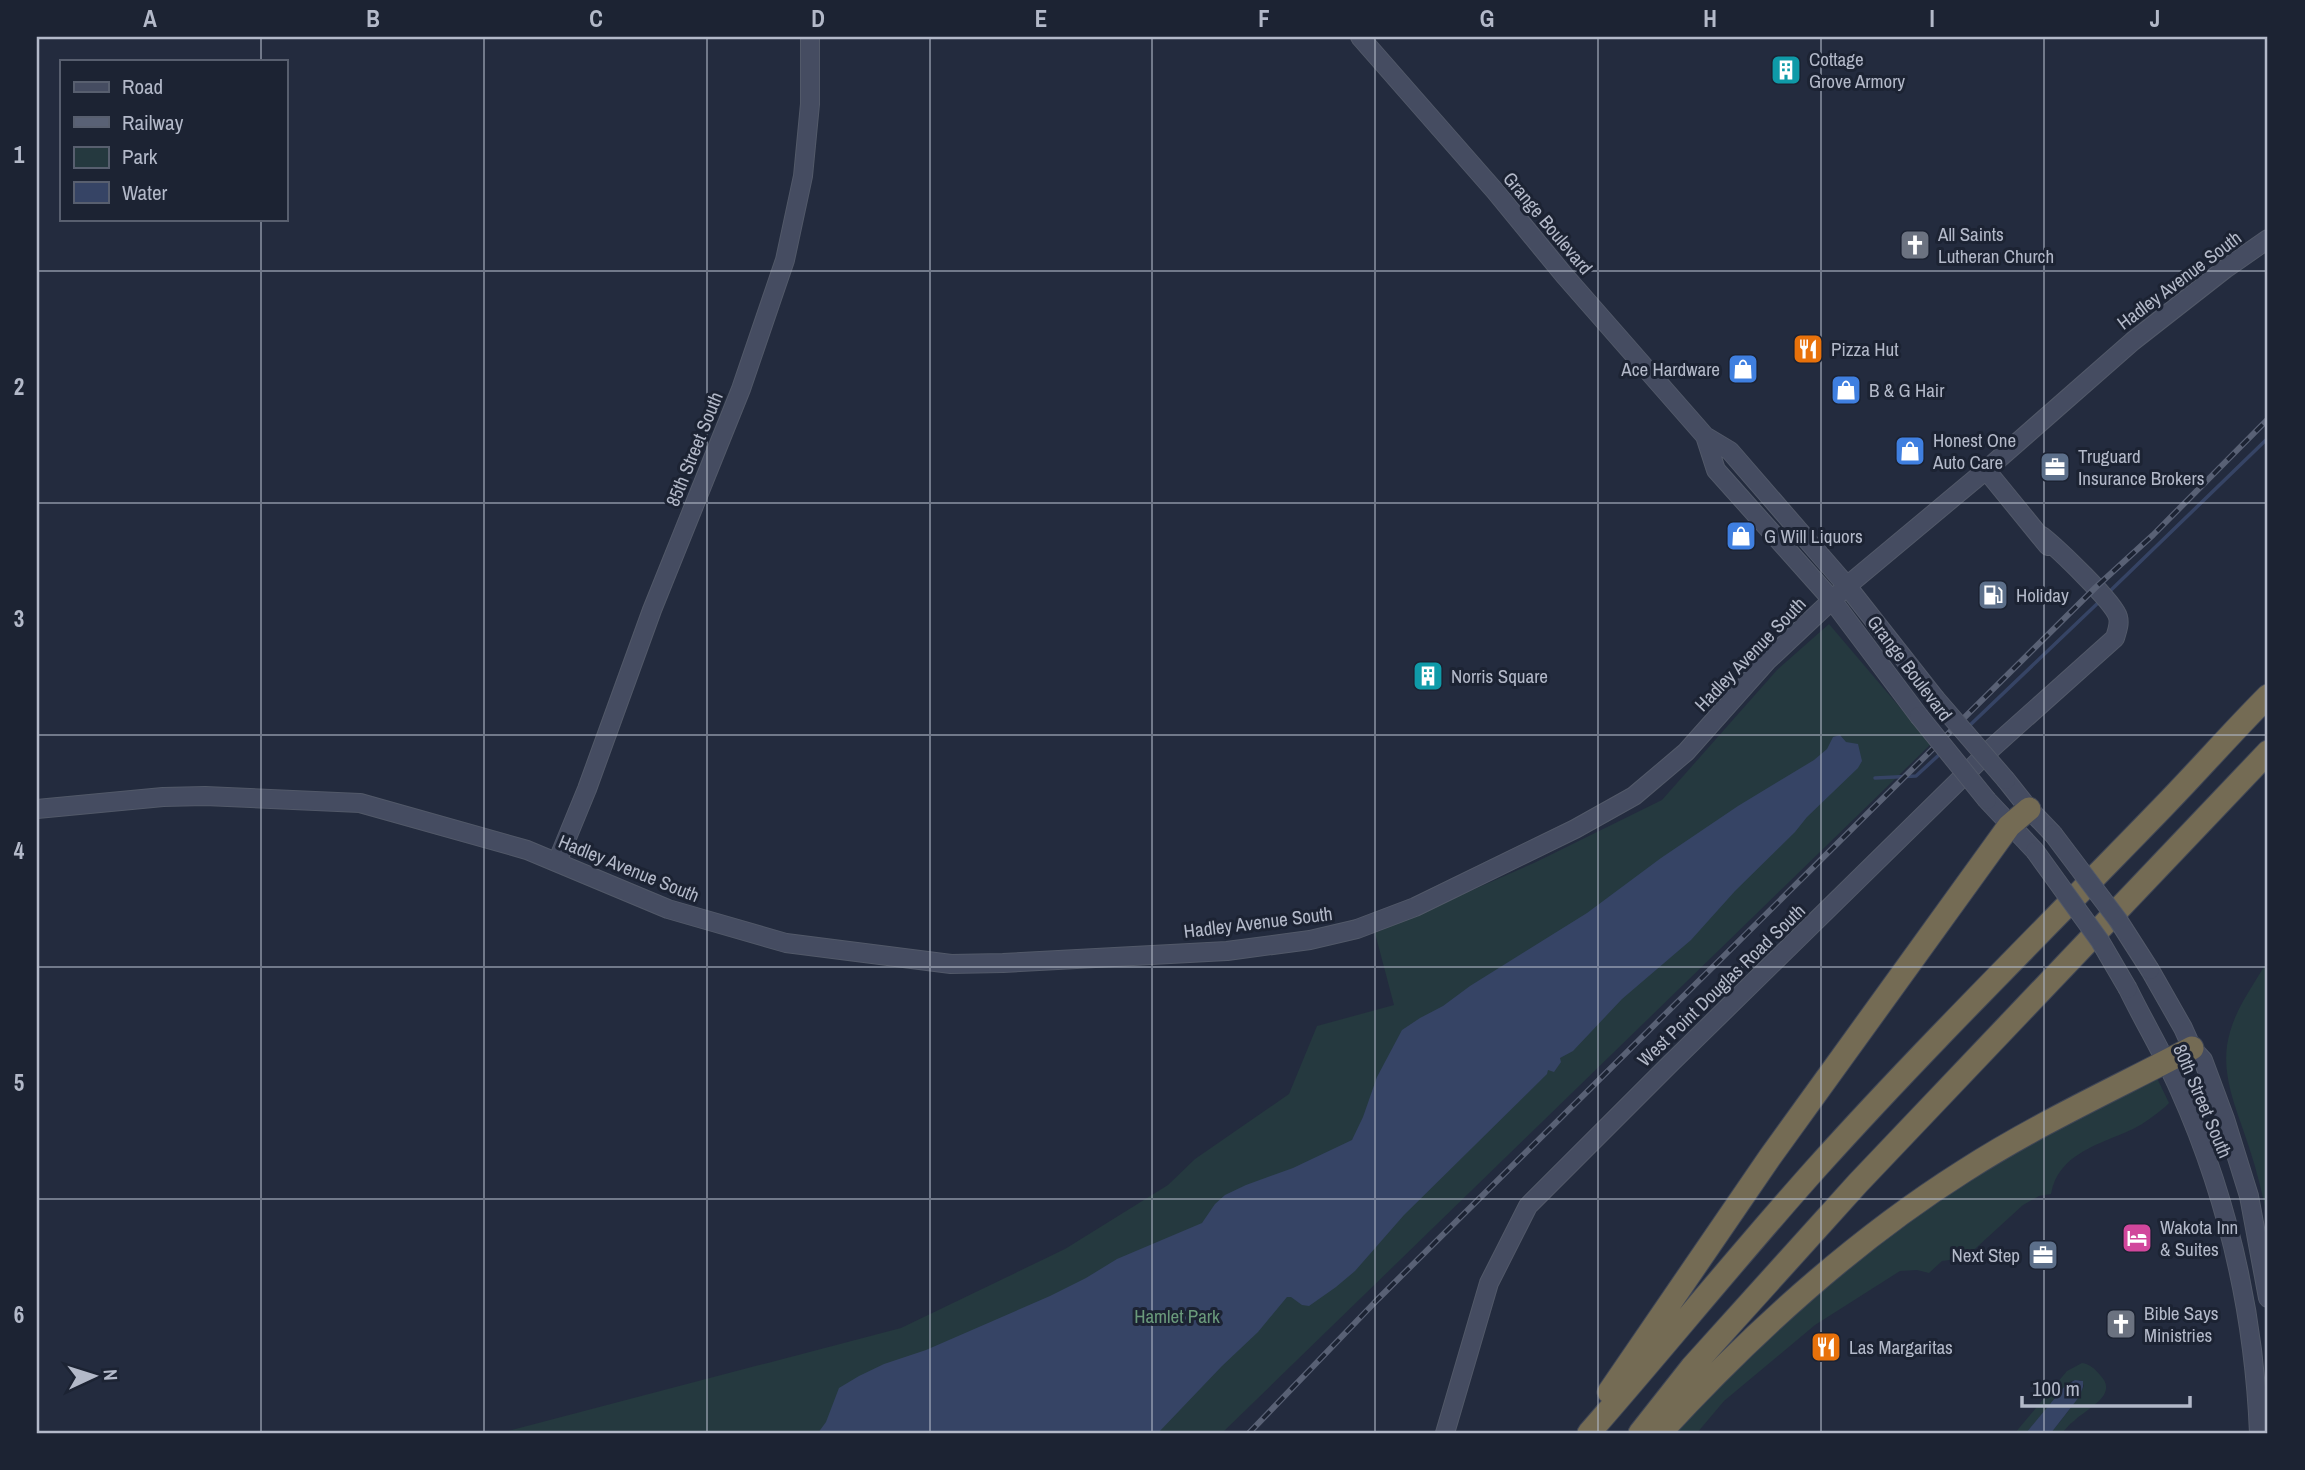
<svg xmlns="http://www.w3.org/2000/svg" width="2305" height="1470" viewBox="0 0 2305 1470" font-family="'Archivo Narrow',sans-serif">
<rect width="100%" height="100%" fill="#232b3e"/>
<path fill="#25393f" d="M 1829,624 L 1931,744 L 1222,1433 L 500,1433 L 901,1328 L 1065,1249 L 1168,1185 L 1195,1159 L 1289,1094 L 1317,1026 L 1394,1005 L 1375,933 L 1536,862 L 1662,800 L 1777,670 Z
M 2268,960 L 2268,1221 C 2263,1196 2257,1171 2249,1147 C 2237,1109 2218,1072 2230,1032 C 2237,1006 2255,983 2268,960 Z
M 2157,1078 L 2169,1103 L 2165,1107 C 2155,1115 2145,1123 2133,1129 C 2101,1144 2058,1153 2051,1194 L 2039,1196 L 2023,1205 L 1965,1258 L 1942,1261 L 1929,1273 L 1917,1270 L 1900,1271 L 1815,1325 L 1724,1401 L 1697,1433 L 1671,1433 L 1698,1404 L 1840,1271 L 1981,1170 Z
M 2082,1363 C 2090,1364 2095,1369 2100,1375 C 2120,1395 2086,1409 2074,1421 C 2069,1424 2066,1429 2062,1433 L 2051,1433 L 2069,1410 L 2084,1386 L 2081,1380 L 2071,1381 L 2026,1433 L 2015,1433 L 2067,1371 Z"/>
<path fill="#364465" d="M 1840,735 L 1846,742 L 1858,744 L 1862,761 L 1858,768 L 1807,817 L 1795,832 L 1735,891 L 1691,940 L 1622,999 L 1573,1051 L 1560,1058 L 1561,1062 L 1554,1072 L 1548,1070 L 1547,1074 L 1404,1215 L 1355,1271 L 1336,1287 L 1309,1306 L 1302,1305 L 1291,1297 L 1287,1297 L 1258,1332 L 1222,1366 L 1158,1433 L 818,1433 L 826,1422 L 839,1388 L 859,1376 L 884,1364 L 926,1350 L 1050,1296 L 1086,1278 L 1117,1259 L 1202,1223 L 1215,1204 L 1225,1195 L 1246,1185 L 1293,1168 L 1352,1140 L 1363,1117 L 1377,1077 L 1402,1030 L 1420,1018 L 1443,1006 L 1470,986 L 1587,913 L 1661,858 L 1738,806 L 1814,760 L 1827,749 L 1833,737 Z
M 2075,1380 L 2083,1381 L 2083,1387 L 2079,1397 L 2051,1433 L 2026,1433 L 2065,1386 Z"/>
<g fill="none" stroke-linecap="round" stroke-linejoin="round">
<path stroke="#364465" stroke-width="3.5" d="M 2108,593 L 2268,438
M 1967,728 L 2100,601
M 1875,778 L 1916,776 L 1941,753"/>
<g stroke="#525969" stroke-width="20">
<path id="secondary" d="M 1360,37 L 1495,191 L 1564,275 L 1705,436 L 1730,451 L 1847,586 L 1935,698
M 1705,436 L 1716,470 L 1832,600 L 1919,716
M 1986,470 L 2048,546
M 2006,780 L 2029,809 L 2053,834
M 1987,800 L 2035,851
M 37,809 L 163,797 L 205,796 L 360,803 L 527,850 L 668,909 L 786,943 L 951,964 L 1003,963 L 1227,951 L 1310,940 L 1357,929 L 1415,907 L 1575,829 L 1634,796 L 1686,752 L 1767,661 L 1847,586 L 1986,470 L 2133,341 L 2225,269 L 2268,239
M 557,862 L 587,789 L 652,610 L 741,389 L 785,260 L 803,176 L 810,104 L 810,37
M 2150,970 L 2183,1028 L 2192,1048 L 2203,1060 L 2225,1119 L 2249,1196 L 2268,1298
M 2128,989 C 2144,1022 2164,1055 2179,1089 C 2228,1198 2254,1314 2259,1433
M 1445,1433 L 1489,1283 L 1528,1206 L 1669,1065 L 1992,748 L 2115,638 C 2117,631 2120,624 2118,617 C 2114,602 2057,548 2042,536"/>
</g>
<g stroke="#3f4656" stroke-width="25">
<path id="highway" d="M 1609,1392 L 1770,1157 L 2009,826 L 2029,809
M 1589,1433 C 1666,1345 1740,1253 1819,1165 C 1930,1042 2048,926 2163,807 C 2199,770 2232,732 2268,696
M 1640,1433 L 1692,1367 L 1858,1183 L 2268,752
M 1660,1433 C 1751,1334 1850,1243 1964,1171 C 2037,1124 2116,1088 2192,1048"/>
</g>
<use href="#secondary" stroke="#454c61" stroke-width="18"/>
<use href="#highway" stroke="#746b54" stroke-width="23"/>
<g stroke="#596175" stroke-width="6">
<path id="rail" d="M 1249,1433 L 1378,1299 L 2095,588 L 2153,535 L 2268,419"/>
</g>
<use href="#rail" stroke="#1c2333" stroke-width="3.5" stroke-dasharray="10" stroke-linecap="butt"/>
<g stroke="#525969" stroke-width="20" stroke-linecap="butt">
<path id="secondary-bridge" d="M 1935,698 L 2006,780
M 1919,716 L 1987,800
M 2053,834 L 2118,920 L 2150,970
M 2035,851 L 2100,941 L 2128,989"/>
</g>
<use href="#secondary-bridge" stroke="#454c61" stroke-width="18"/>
</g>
<path fill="none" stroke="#b3b9c9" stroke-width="2" stroke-opacity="0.55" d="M 261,37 L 261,61M 484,37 L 484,1433M 707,37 L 707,1433M 930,37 L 930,1433M 1152,37 L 1152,1433M 1375,37 L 1375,1433M 1598,37 L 1598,1433M 1821,37 L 1821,1433M 2044,37 L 2044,1433M 261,219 L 261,1433M 37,271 L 2268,271M 37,503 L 2268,503M 37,735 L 2268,735M 37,967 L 2268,967M 37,1199 L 2268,1199"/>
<defs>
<g id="building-square" transform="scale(1.575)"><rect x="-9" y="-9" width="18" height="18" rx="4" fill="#0f9aa8" stroke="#1c2333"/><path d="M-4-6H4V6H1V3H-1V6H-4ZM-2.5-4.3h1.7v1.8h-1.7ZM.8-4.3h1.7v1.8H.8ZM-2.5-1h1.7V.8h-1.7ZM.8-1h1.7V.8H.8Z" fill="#fff"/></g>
<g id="church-square" transform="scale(1.575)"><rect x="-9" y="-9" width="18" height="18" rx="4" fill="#6b7280" stroke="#1c2333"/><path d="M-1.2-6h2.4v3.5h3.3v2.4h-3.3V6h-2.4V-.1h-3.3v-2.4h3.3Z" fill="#fff"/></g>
<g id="restaurant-square" transform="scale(1.575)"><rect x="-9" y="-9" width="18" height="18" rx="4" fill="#e8710a" stroke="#1c2333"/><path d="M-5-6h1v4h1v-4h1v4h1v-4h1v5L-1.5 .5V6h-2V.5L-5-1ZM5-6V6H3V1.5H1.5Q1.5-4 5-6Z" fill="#fff"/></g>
<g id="shop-square" transform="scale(1.575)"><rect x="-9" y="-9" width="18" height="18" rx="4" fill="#3f7fe0" stroke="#1c2333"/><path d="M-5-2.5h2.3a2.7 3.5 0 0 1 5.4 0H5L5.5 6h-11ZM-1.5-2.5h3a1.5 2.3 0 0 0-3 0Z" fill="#fff"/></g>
<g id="office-square" transform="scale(1.575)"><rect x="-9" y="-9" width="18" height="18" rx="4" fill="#5c6f8a" stroke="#1c2333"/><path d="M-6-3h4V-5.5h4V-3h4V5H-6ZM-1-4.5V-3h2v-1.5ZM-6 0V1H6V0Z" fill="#fff"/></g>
<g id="fuel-square" transform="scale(1.575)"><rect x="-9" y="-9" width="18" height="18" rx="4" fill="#5c6f8a" stroke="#1c2333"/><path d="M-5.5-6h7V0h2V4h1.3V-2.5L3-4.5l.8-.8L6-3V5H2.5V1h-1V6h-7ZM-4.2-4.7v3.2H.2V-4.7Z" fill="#fff"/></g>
<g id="hotel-square" transform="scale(1.575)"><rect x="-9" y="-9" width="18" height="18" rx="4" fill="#d1479c" stroke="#1c2333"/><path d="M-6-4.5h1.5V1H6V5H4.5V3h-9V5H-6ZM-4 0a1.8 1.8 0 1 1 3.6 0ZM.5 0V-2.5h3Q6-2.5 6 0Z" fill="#fff"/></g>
</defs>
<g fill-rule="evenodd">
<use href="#building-square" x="1786" y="70"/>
<use href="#church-square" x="1915" y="245"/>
<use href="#restaurant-square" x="1808" y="349"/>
<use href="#shop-square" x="1743" y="369"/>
<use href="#shop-square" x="1846" y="390"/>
<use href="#shop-square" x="1910" y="451"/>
<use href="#office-square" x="2055" y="467"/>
<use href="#shop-square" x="1741" y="536"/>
<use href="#fuel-square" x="1993" y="595"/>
<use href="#building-square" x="1428" y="676"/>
<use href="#hotel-square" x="2137" y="1238"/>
<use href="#office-square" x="2043" y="1255"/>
<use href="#church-square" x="2121" y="1324"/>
<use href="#restaurant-square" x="1826" y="1347"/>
</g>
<g text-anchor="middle" stroke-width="6" stroke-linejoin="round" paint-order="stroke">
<g font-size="19" fill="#b3b9c9" stroke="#1c2333" text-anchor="start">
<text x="1809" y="66">Cottage<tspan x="1809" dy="22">Grove Armory</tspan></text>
<text x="1938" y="241">All Saints<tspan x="1938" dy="22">Lutheran Church</tspan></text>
<text x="1831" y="356">Pizza Hut</text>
<text x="1720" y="376" text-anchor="end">Ace Hardware</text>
<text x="1869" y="397">B &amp; G Hair</text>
<text x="1933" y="447">Honest One<tspan x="1933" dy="22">Auto Care</tspan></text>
<text x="2078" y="463">Truguard<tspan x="2078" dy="22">Insurance Brokers</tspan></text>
<text x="1764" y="543">G Will Liquors</text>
<text x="2016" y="602">Holiday</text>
<text x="1451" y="683">Norris Square</text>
<text x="2160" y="1234">Wakota Inn<tspan x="2160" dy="22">&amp; Suites</tspan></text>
<text x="2020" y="1262" text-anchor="end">Next Step</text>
<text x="2144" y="1320">Bible Says<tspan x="2144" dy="22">Ministries</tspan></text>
<text x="1849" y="1354">Las Margaritas</text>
</g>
<g font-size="19" fill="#b3b9c9" stroke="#1c2333">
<text transform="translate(1548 223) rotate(50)" y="7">Grange Boulevard</text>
<text transform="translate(2179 280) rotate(-37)" y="7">Hadley Avenue South</text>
<text transform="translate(694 449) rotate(-68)" y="7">85th Street South</text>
<text transform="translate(1750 654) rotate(-46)" y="7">Hadley Avenue South</text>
<text transform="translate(1910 668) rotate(53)" y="7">Grange Boulevard</text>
<text transform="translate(629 868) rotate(22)" y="7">Hadley Avenue South</text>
<text transform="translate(1258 922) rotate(-7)" y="7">Hadley Avenue South</text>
<text transform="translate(1721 985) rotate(-44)" y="7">West Point Douglas Road South</text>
<text transform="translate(2203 1101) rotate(67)" y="7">80th Street South</text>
</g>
<g font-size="19" fill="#6a9a7b" stroke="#1c2333">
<text x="1177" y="1323">Hamlet Park</text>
</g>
</g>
<rect width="2305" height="1470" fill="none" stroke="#1c2333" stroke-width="77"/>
<rect x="60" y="60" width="228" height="161" fill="#1c2333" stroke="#585f6f" stroke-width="2"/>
<rect x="74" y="82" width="35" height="10" fill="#454c61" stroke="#585f6f" stroke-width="2"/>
<text x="122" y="94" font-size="21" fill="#b3b9c9">Road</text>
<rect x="74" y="117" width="35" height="10" fill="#596175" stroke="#585f6f" stroke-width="2"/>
<text x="122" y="130" font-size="21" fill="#b3b9c9">Railway</text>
<rect x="74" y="147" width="35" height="21" fill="#25393f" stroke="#585f6f" stroke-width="2"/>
<text x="122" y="164" font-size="21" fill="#b3b9c9">Park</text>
<rect x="74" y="182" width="35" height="21" fill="#364465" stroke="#585f6f" stroke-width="2"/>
<text x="122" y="200" font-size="21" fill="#b3b9c9">Water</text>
<g transform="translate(94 1376) rotate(86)" stroke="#1c2333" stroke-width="5" paint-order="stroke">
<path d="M0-5L12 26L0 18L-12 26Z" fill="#b3b9c9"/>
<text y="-10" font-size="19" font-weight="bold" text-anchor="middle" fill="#b3b9c9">N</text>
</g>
<path d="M2022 1396v10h168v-10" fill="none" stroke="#b3b9c9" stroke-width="3.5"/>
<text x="2032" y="1396" font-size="21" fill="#b3b9c9" stroke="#1c2333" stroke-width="5" paint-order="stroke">100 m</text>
<rect x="38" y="38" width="2228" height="1394" fill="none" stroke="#b3b9c9" stroke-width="2.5"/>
<g font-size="23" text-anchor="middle" font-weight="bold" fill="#b3b9c9">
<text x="150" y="27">A</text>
<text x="373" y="27">B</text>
<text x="596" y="27">C</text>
<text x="818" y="27">D</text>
<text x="1041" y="27">E</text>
<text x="1264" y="27">F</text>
<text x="1487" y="27">G</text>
<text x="1710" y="27">H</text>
<text x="1932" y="27">I</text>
<text x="2155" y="27">J</text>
<text x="19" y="163">1</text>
<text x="19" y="395">2</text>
<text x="19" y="627">3</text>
<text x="19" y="859">4</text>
<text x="19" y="1091">5</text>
<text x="19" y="1323">6</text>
</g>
</svg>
